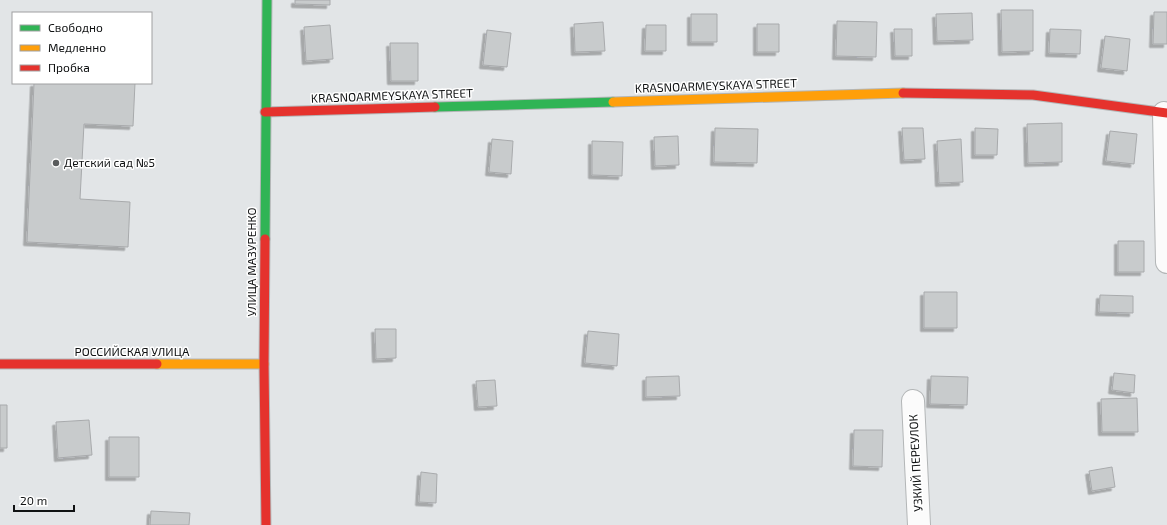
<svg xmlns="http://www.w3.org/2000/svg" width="1167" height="525" viewBox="0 0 1167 525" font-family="'Exo 2',sans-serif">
<defs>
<filter id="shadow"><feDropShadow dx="-3.5" dy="3.5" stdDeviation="0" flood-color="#0004"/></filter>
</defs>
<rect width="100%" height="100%" fill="#e2e5e7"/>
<path fill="#c8cbcc" stroke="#a8aaac" filter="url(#shadow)" d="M 295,0 L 330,0 L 330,5 L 295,4 Z
M 1001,10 L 1033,10 L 1033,51 L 1002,52 Z
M 1154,12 L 1167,12 L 1167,44 L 1153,44 Z
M 972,13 L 973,40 L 937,41 L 936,14 Z
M 691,14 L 717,14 L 717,42 L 691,42 Z
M 837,21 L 877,22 L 876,57 L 836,56 Z
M 603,22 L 605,51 L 575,52 L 574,24 Z
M 757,24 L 779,24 L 779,52 L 757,52 Z
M 330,25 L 333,59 L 306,61 L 304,27 Z
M 646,25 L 666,25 L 666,51 L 645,51 Z
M 894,29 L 912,29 L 912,56 L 895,56 Z
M 1050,29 L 1081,30 L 1080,54 L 1049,53 Z
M 487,30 L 511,33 L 507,67 L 483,65 Z
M 1105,36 L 1130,39 L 1127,71 L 1101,68 Z
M 390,43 L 418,43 L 418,81 L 391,81 Z
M 34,83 L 135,83 L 133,126 L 84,124 L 80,199 L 130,202 L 128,247 L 27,242 Z
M 1062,123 L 1062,162 L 1028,163 L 1027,124 Z
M 715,128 L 758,129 L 757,163 L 714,162 Z
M 902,128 L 923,128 L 925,159 L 904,160 Z
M 975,128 L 998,129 L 997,155 L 975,155 Z
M 1110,131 L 1137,134 L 1134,164 L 1106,161 Z
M 678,136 L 679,165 L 655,166 L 654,137 Z
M 492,139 L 513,141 L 511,174 L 489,172 Z
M 961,139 L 963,182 L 939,183 L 937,141 Z
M 592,141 L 623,142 L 622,176 L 592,175 Z
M 1118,241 L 1144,241 L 1144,272 L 1118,272 Z
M 924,292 L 957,292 L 957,328 L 924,328 Z
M 1100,295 L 1133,296 L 1133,313 L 1099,312 Z
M 375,329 L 396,329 L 396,358 L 376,359 Z
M 588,331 L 619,334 L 617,366 L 585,363 Z
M 1114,373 L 1135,375 L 1134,393 L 1112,390 Z
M 679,376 L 680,396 L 646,397 L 646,377 Z
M 931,376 L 968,377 L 967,405 L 930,404 Z
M 495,380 L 497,406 L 478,407 L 476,381 Z
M 1137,398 L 1138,432 L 1102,432 L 1101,399 Z
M 0,405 L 7,405 L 7,448 L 0,448 Z
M 89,420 L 92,455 L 58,458 L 56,422 Z
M 854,430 L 883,430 L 882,467 L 853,466 Z
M 109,437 L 139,437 L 139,477 L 109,477 Z
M 1112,467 L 1115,487 L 1092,491 L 1089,471 Z
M 421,472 L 437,474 L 436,503 L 419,502 Z
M 151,511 L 190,513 L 189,525 L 150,525 Z"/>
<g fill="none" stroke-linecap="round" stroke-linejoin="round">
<g stroke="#b3b6b7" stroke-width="24">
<path id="street" d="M 1164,113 L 1167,262
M 913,401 L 919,525"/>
</g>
<g stroke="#b3b6b7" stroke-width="11">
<path id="fast" d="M 435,107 L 613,102
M 265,239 L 267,0"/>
</g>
<g stroke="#b3b6b7" stroke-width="11">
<path id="slow" d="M 613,102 L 903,93
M 157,364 L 264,364"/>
</g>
<g stroke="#b3b6b7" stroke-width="11">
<path id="jam" d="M 903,93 L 1033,95 L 1167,113
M 265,112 L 435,107
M 265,239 L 264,364 L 266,525
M 0,364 L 157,364"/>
</g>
<use href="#street" stroke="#fbfbfb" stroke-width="22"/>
<use href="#fast" stroke="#30b455" stroke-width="9"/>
<use href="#slow" stroke="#ff9f0a" stroke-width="9"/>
<use href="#jam" stroke="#e5322d" stroke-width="9"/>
</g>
<circle fill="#5a5c5d" stroke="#fff" stroke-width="1.5" cx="56" cy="163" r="4"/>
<g text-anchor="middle" stroke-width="3" stroke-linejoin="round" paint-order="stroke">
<g font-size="12" fill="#101213" stroke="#fff">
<text transform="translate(716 86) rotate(-2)" y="4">KRASNOARMEYSKAYA STREET</text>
<text transform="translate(392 96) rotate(-2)" y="4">KRASNOARMEYSKAYA STREET</text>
<text transform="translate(252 262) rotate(-90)" y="4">УЛИЦА МАЗУРЕНКО</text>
<text x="132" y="356">РОССИЙСКАЯ УЛИЦА</text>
<text transform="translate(916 463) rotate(-93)" y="4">УЗКИЙ ПЕРЕУЛОК</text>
</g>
<g font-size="12" fill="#101213" stroke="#fff" text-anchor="start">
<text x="64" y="167">Детский сад №5</text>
</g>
</g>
<rect x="12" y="12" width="140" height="72" fill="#ffffff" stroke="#9fa0a1"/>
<rect x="20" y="25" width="20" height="6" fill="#30b455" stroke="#9fa0a1"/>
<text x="48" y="32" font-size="12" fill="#101213">Свободно</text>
<rect x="20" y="45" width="20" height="6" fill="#ff9f0a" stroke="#9fa0a1"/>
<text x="48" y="52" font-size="12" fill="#101213">Медленно</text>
<rect x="20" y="65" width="20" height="6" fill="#e5322d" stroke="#9fa0a1"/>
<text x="48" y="72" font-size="12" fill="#101213">Пробка</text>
<path d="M14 505v6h60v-6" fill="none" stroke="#101213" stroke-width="2"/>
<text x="20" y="505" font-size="12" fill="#101213" stroke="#ffffff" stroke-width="3" paint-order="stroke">20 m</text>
</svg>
